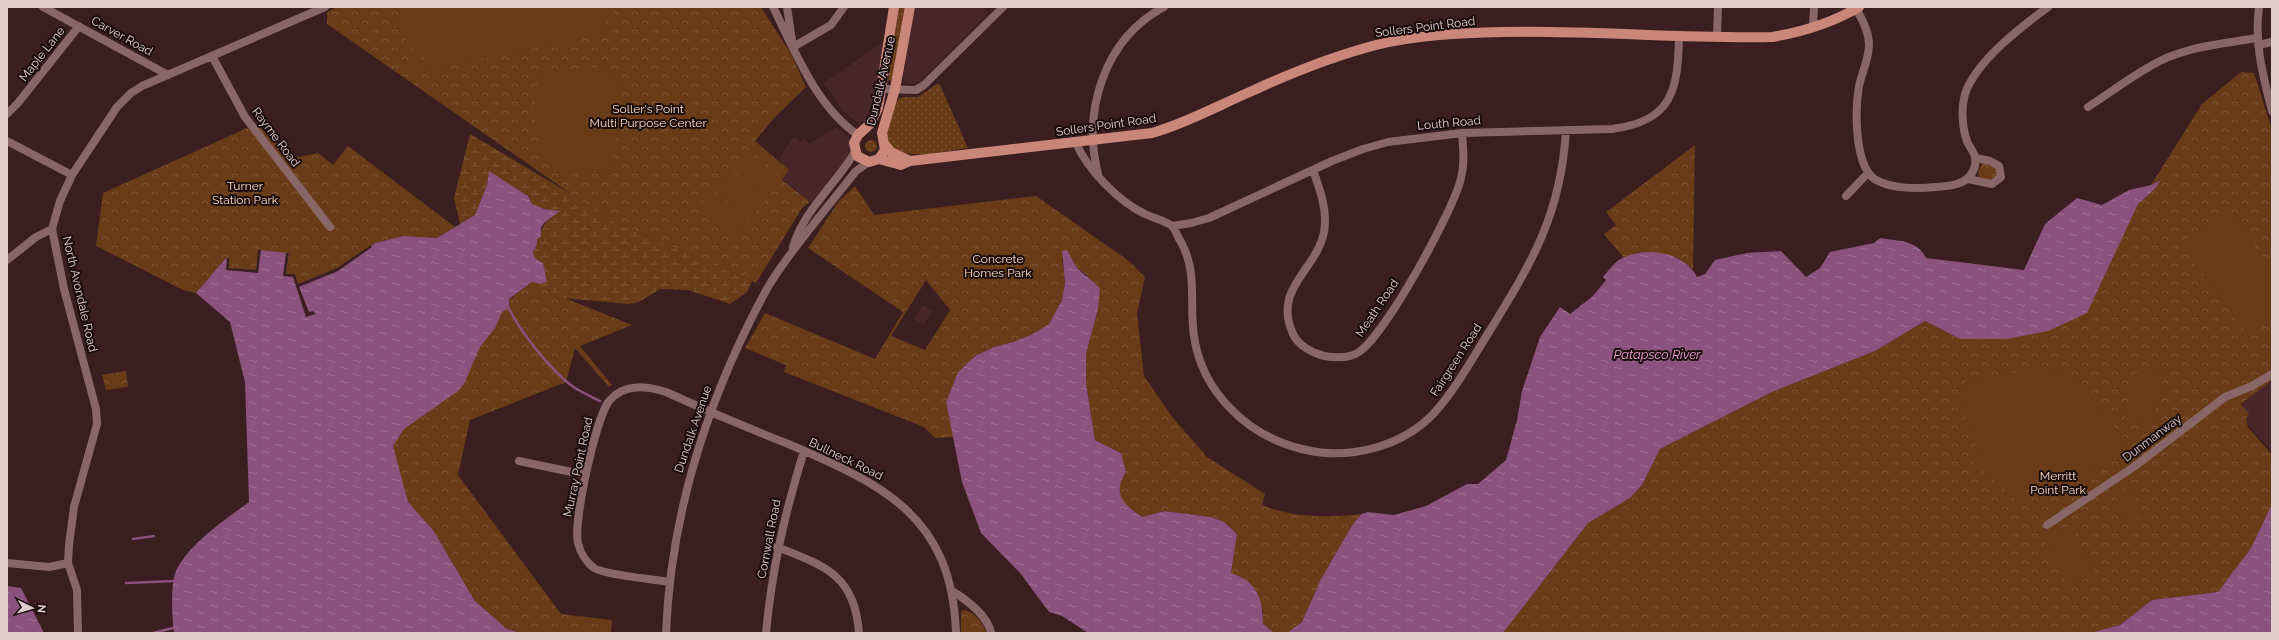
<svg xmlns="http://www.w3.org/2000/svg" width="2279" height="640" viewBox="0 0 2279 640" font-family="Raleway,sans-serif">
<defs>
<pattern id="grass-dots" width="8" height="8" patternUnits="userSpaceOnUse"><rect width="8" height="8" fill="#693c17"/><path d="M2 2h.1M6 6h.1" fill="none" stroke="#7e5738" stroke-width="1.8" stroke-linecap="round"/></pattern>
<pattern id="wetland-marsh" width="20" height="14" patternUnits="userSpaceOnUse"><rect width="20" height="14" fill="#693c17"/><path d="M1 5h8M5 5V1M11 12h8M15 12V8" fill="none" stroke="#7e5738"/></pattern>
<pattern id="park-crowns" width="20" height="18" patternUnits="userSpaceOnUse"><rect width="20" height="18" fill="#693c17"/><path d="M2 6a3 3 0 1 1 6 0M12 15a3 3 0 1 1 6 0" fill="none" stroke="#7e5738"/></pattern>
<pattern id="water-ripples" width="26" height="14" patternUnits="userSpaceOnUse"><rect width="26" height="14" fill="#8a527d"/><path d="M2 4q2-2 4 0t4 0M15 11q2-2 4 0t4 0" fill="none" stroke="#a07294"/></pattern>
</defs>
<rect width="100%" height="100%" fill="#3a1e20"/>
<path fill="#492629" d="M 916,7 L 983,7 L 988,13 L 921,81 L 911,84 L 905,82 L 902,67 Z
M 886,40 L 872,113 L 868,121 L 858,122 L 845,113 L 824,83 Z
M 837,127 L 851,140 L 852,154 L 812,203 L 782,179 L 789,170 L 778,160 L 794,137 L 801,142 L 804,139 L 810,143 Z
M 923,305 L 933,311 L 924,325 L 914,319 Z
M 2272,376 L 2272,452 L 2249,426 L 2241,398 Z"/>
<path fill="url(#grass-dots)" d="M 899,7 L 905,7 L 894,79 L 888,81 Z
M 937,84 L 940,85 L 968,148 C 946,151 876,169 888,125 C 891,116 893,107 898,99 L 903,97 L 918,97 Z
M865 146a6 6 0 1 1 12 0a6 6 0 1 1-12 0Z"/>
<path fill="url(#wetland-marsh)" d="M 470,134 L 571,194 L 607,219 L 752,281 L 747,292 L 730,304 L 688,290 L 660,289 L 639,302 L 628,304 L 563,298 L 433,418 L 521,633 L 394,441 L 516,294 L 532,282 L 539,284 L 533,252 L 537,244 L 537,239 L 541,236 C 541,223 550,220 559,211 L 544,209 L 532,204 L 528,196 L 489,172 L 487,185 L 475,215 L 460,224 L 454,198 Z"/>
<path fill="url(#park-crowns)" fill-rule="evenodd" d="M 337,7 L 761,7 L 791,54 L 806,87 L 774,118 L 755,141 L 789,170 L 782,180 L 810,202 L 802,208 L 756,283 L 752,281 L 607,219 L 327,24 L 327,12 Z
M 2241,72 L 2254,73 L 2272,130 L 2272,380 L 2241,404 L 2249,414 L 2246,419 L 2248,427 L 2272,455 L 2272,504 L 2251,548 L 2218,592 L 2152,600 L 2120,625 L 2090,633 L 1503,633 L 1588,523 L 1630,498 L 1642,485 L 1660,449 L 1772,392 L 1875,351 L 1925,321 L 1960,339 L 2127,224 L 2138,204 L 2155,189 L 2160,180 L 2151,185 L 2202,104 Z
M 256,124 L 295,158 L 318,153 L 333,165 L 348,146 L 455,227 L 437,238 L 404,236 L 375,243 L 337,268 L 298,284 L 286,274 L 288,254 L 256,270 L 229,268 L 226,258 L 196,293 L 183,290 L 96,246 L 103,193 Z
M 1695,145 L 1693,269 L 1678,258 L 1639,252 L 1624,258 L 1604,234 L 1616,225 L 1606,212 Z
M 1982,163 L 1996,166 L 1998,176 L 1989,180 L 1979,177 L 1978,172 Z
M 855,186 L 874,215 L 1036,196 L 1129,261 L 1145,277 L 1137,313 L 1144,376 L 1173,418 L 1207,457 L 1265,494 L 1262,505 C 1293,518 1327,518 1361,514 L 1351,527 L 1321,579 L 1302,622 L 1287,633 L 1274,633 L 1263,624 L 1263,610 L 1231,573 L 1237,534 L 1224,522 L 1211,517 L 1164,511 L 1142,517 C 1123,504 1111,494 1126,472 L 1121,453 L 1095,440 L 1086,383 L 1086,354 L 1098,309 L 1087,275 L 1077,268 L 1067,250 L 1062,258 L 1065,283 L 1062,300 L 1049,324 L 1031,335 L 1013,342 L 994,347 L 975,356 L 958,372 L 946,402 L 954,437 L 935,438 L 924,427 L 784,372 L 786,365 L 745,348 L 765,313 L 875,359 L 903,312 L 808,248 L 839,201 ZM 926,280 L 950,310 L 925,350 L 891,336 Z
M 530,284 L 632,325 L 580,346 L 612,385 L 609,387 L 575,348 L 566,382 L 470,420 L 458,475 L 561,614 L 612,620 L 611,633 L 521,633 L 507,629 L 475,601 L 433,530 L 408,503 L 397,466 L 393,446 L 394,441 L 404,429 L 442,403 L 472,363 L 480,347 L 495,328 L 509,300 Z
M 126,371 L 128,387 L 106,390 L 102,375 Z
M 962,610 C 973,610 984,623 986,633 L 961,633 L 961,613 Z"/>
<path fill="#693c17" d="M 400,7 L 616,7 L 610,20 L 589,37 L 407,75 L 406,66 L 428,61 C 410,48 394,31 400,7 Z
M 604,67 L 624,84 L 611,169 L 571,170 L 543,159 L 534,114 L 539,71 Z
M 746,150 L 782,179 L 750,219 L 714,190 L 729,170 L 761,195 L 730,169 Z
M 713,190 L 748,220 L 735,237 L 699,207 Z
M 2227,208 L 2272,270 L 2272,315 L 2247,334 L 2180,243 Z
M 2139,366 L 2165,373 L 2152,425 L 2125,418 Z
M 2045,368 L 2048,377 L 2054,369 L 2066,380 L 2075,375 L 2129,446 L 2127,455 L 2047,493 L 2037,479 L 2017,501 L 1972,461 L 1979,453 L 1958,394 L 1967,380 Z
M 2130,487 L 2144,514 L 2129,522 L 2115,495 Z
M 2071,525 L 2096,573 L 2069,587 L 2044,539 Z"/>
<path fill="url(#water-ripples)" d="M 489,171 L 528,196 L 532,204 L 544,209 L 560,211 L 544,223 L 541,228 L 541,237 L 537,239 L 537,244 L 533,252 L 535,258 L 543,263 L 547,282 L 539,284 L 532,282 L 509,299 L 509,308 L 502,312 L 495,328 L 480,347 L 464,384 L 458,391 L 404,429 L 393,446 L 408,502 L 433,530 L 475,601 L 507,629 L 521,633 L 174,633 C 172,619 170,580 177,569 C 190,543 226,519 249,502 L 245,382 L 230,322 L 196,293 L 226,258 L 229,258 L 229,268 L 256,270 L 258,250 L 289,253 L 286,274 L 295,274 L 298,284 L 337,268 L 375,243 L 404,236 L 437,238 L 475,215 L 487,185 Z
M 2161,180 L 2155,189 L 2138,204 L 2087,313 L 2048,331 L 2007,339 L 1960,339 L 1925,321 L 1875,351 L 1772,392 L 1660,449 L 1642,485 L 1630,498 L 1588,523 L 1503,633 L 1287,633 L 1302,622 L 1321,579 L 1351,527 L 1361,514 L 1368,512 L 1394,515 L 1426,506 L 1467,484 L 1478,484 L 1506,460 L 1517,420 L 1522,391 L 1540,337 L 1560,307 L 1570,314 L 1593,296 L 1606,280 L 1603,277 C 1607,272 1611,267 1615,263 C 1638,244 1684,250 1697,277 L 1705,274 L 1715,260 L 1747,253 L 1781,251 L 1806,277 L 1820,268 L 1830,252 L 1874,243 L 1880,238 C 1897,241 1918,240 1926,258 L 2024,270 L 2045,224 L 2077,198 L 2102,205 L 2129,190 L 2151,185 Z
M 1067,250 L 1077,268 L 1100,288 L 1098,309 L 1086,354 L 1086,383 L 1095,440 L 1121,453 L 1126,472 C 1112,494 1123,504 1142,517 L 1164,511 L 1211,517 L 1224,522 L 1237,534 L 1231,573 C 1257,582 1263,598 1263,624 L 1274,633 L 1088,633 L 1062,616 L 1049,612 L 1020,573 L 981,533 L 962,482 L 946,402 L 958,372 L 975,356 L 994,347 L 1013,342 L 1031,335 L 1049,324 L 1062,300 L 1065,283 L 1062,251 Z
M 2272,504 L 2272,633 L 2090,633 L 2120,625 L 2152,600 L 2218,592 L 2251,548 Z
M 7,586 L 21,588 L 44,633 L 7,633 Z"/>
<path fill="#3a1e20" d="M 371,245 L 372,247 L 338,271 L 299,287 L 309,312 L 314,311 L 315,314 L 306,317 L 293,277 L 283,276 L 286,253 L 289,253 L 286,274 L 295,274 L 298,284 L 337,268 Z
M 258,250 L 261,250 L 258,273 L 226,270 L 227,258 L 229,258 L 229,268 L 256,270 Z"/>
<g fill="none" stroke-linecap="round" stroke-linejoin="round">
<path stroke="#8a527d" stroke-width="2.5" d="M 509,308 C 519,331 554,374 575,388 C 583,393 592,397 600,401
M 133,539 L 154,536
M 126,583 L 175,581
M 153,633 L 173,628"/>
<path stroke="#896768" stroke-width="8" d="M 43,7 L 168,75
M 773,7 C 795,51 816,106 858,135
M 787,7 L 793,47 L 831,25 L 844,7
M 2259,7 C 2254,43 2263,76 2272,111
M 1856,9 C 1863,20 1869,32 1869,45 C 1869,59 1862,72 1859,86 C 1855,109 1854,167 1876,180 C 1892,189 1918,189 1936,187 C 1950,186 1968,185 1974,169 C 1975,166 1976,161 1975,157 C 1974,152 1969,147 1967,141 C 1962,127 1961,108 1965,94 C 1976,61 2021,27 2048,7
M 1813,27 L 1814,7
M 1717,36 L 1718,7
M 2258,45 L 2272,42
M 212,56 L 245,117 L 330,227
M 882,89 L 916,90 L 924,85 L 1003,7
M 2088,107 C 2108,94 2128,79 2149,67 C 2180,47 2222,44 2257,38
M 7,114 L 18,103 L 79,26
M 7,141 L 72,175
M 1076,143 C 1087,169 1119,202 1145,214 C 1153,218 1167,221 1173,227 C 1176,231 1178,238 1181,242 C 1198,273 1189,303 1194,336 C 1198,364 1211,389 1231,409 C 1251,430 1274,442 1302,449 C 1348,461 1403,447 1435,412 C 1457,387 1472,359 1489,332 C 1532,262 1561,215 1566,130
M 1313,170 C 1320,190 1328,211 1324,232 C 1317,270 1272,288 1293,334 C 1298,345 1312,353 1324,356 C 1336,358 1349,359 1359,352 C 1385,335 1454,210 1461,178 C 1465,163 1463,148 1462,133
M 1098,174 C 1082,111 1104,39 1164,7
M 1968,179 L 1992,184 L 2001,177 L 1999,166 L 1990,161 L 1976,158
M 1846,196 L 1868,173
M 1172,226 L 1191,223 L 1209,218 L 1332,161 L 1363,149 L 1388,142 L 1462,133 L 1612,129 C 1673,121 1678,90 1679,35
M 793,247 C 803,211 836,184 855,152
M 7,260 L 36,237 L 52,229
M 519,461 L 586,475
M 2047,525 L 2135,466 L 2225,397 L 2252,386 L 2272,374
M 777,547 C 825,566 855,575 859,633
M 7,563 L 49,567 L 68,563
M 669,582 C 654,579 605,575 594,568 C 586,562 580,552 578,543 C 573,521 596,418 609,401 C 624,383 646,386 666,392 C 705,410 745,427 786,443 C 882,484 952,515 956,633
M 952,591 C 967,600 988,616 991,633
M 78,633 L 77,590 L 68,563 L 69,545 L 74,507 L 97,424 L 96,409 L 64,289 L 52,229 L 60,201 L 72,175 L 117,107 L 131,93 L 142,86 L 325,7
M 666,633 C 670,533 697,435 739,344 C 749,323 759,302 771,282 C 796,243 827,208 856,171 L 869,162
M 766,633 C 772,568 785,513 804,451"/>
<path stroke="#ca8779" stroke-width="10" d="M 894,7 L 878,108 L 871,123 L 858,135 L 854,143 L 857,156 L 869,162 L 879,159 L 885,150 L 882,133 L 895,89 L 910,7
M 885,145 L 891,152 L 910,161
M 879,159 L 901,165 L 910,161 L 1152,133 C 1187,123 1219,105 1252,91 C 1291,73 1334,56 1376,45 C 1417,35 1461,33 1503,32 C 1592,30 1682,39 1772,37 C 1802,32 1832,23 1859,7"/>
</g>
<g text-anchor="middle" stroke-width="4" stroke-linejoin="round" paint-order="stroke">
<g font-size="12" fill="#e1cdce" stroke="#190c0d">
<text transform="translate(1425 27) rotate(-7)" y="4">Sollers Point Road</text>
<text transform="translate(122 36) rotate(29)" y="4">Carver Road</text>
<text transform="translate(42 54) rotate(-52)" y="4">Maple Lane</text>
<text transform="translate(881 81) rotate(-77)" y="4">Dundalk Avenue</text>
<text transform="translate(1449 123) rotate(-5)" y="4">Louth Road</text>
<text transform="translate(1106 125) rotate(-8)" y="4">Sollers Point Road</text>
<text transform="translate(276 137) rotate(53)" y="4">Rayme Road</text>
<text transform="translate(80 294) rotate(77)" y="4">North Avondale Road</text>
<text transform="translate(1377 308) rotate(-56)" y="4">Meath Road</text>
<text transform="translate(1456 360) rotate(-57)" y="4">Fairgreen Road</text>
<text transform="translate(693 429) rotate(-71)" y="4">Dundalk Avenue</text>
<text transform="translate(2152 438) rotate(-37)" y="4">Dunmanway</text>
<text transform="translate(846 459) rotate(26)" y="4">Bullneck Road</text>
<text transform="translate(578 467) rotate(-78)" y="4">Murray Point Road</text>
<text transform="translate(769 539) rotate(-79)" y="4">Cornwall Road</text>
</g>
<g font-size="12" fill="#fcd9c2" stroke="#190c0d">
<text x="648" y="113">Soller's Point<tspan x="648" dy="14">Multi Purpose Center</tspan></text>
<text x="245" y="190">Turner<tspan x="245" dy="14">Station Park</tspan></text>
<text x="998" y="263">Concrete<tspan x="998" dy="14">Homes Park</tspan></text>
<text x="2058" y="480">Merritt<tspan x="2058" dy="14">Point Park</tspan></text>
</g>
<g font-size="13" font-style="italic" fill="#f4a2e0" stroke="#190c0d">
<text x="1657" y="359">Patapsco River</text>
</g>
</g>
<rect width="2279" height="640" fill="none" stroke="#e1cdce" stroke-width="16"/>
<g transform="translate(32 608) rotate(95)" stroke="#190c0d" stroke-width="3" paint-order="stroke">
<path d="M0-3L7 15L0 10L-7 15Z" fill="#e1cdce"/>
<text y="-6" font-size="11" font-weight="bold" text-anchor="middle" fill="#e1cdce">N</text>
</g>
</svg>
